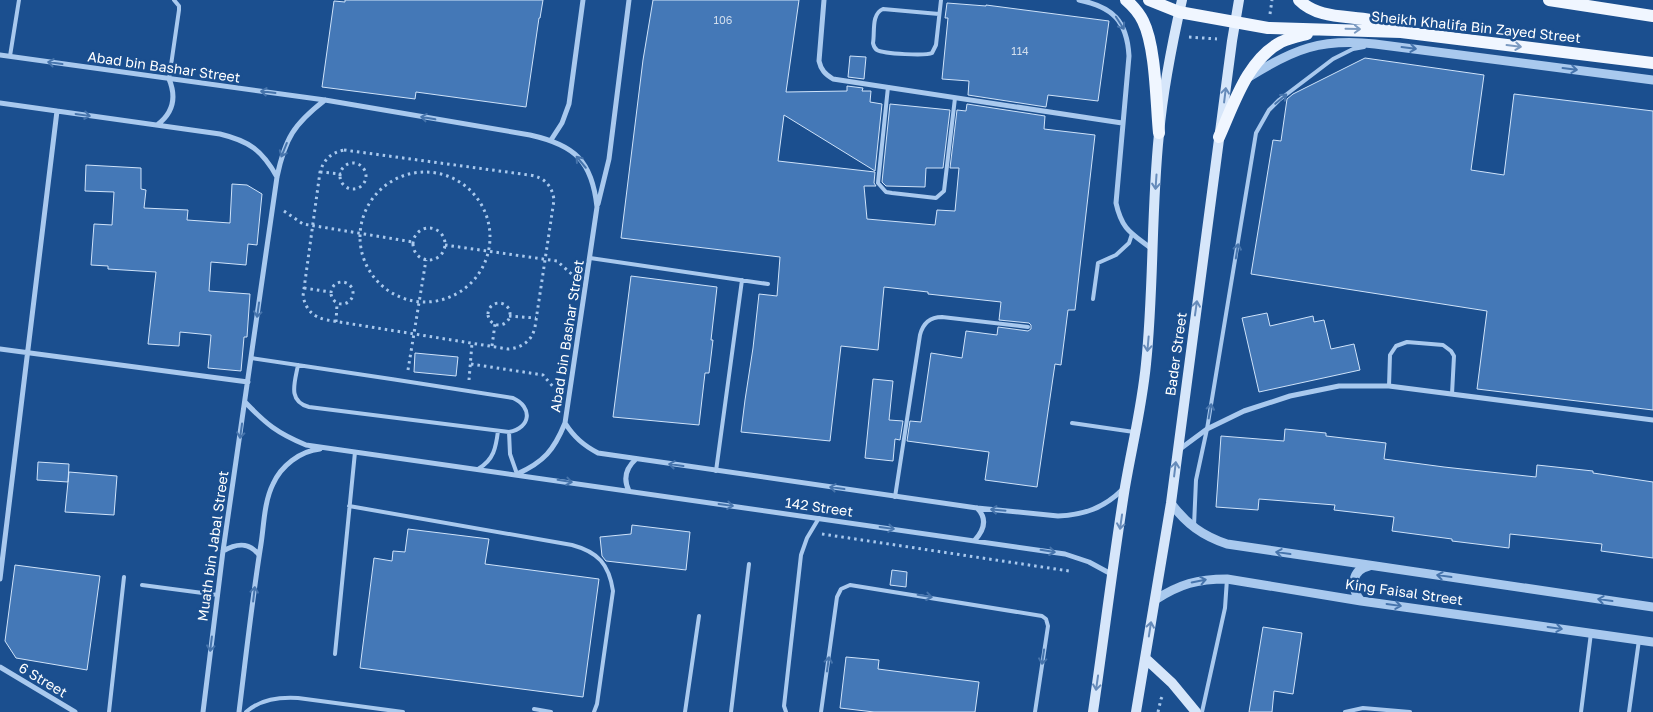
<svg xmlns="http://www.w3.org/2000/svg" width="1653" height="712" viewBox="0 0 1653 712" font-family="'Golos Text',sans-serif">
<rect width="100%" height="100%" fill="#1b4f8f"/>
<path fill="#4478b7" stroke="#cfe3fa" d="M 345,0 L 543,0 L 540,18 L 539,18 L 526,107 L 416,92 L 415,99 L 322,87 L 334,1 L 345,2 Z
M 653,0 L 799,0 L 786,92 L 847,91 L 847,86 L 863,88 L 862,91 L 871,91 L 870,102 L 882,104 L 875,171 L 784,115 L 778,161 L 875,172 L 874,183 L 876,186 L 864,186 L 867,219 L 935,225 L 937,210 L 955,211 L 959,168 L 950,168 L 957,110 L 966,111 L 967,104 L 1045,116 L 1044,129 L 1095,135 L 1075,310 L 1068,310 L 1061,365 L 1055,364 L 1037,487 L 985,480 L 989,452 L 907,441 L 910,421 L 921,422 L 931,353 L 962,358 L 966,331 L 997,335 L 998,327 L 1028,331 L 1031,329 L 1031,325 L 1029,323 L 999,320 L 1001,302 L 928,294 L 928,292 L 884,287 L 878,350 L 841,346 L 830,441 L 741,432 L 745,400 L 753,348 L 759,294 L 777,296 L 780,257 L 621,238 L 643,60 Z
M 947,3 L 986,6 L 986,5 L 1109,21 L 1098,101 L 1048,95 L 1046,107 L 968,95 L 969,81 L 942,79 L 948,18 L 945,18 Z
M 850,56 L 866,57 L 864,79 L 848,77 Z
M 1365,58 L 1484,75 L 1471,170 L 1504,175 L 1514,94 L 1653,111 L 1653,410 L 1477,389 L 1487,311 L 1251,274 L 1273,140 L 1281,141 L 1287,99 L 1293,94 Z
M 890,104 L 950,110 L 943,168 L 926,168 L 925,187 L 886,186 L 882,182 Z
M 86,165 L 141,168 L 141,189 L 146,190 L 144,208 L 188,210 L 187,220 L 230,223 L 232,184 L 247,185 L 262,194 L 257,245 L 248,244 L 246,265 L 211,262 L 209,291 L 250,294 L 247,337 L 244,337 L 241,371 L 208,368 L 211,335 L 180,332 L 179,346 L 148,344 L 156,272 L 108,269 L 108,266 L 91,265 L 94,224 L 112,225 L 114,192 L 85,191 Z
M 631,276 L 717,287 L 711,340 L 713,340 L 709,373 L 705,373 L 699,425 L 613,417 Z
M 1267,313 L 1270,326 L 1313,316 L 1314,322 L 1324,320 L 1331,349 L 1354,344 L 1360,370 L 1259,392 L 1242,318 Z
M 415,353 L 458,357 L 456,376 L 414,372 Z
M 873,379 L 893,381 L 889,420 L 903,421 L 900,440 L 895,439 L 893,461 L 865,458 Z
M 1285,429 L 1326,433 L 1326,436 L 1386,443 L 1384,459 L 1444,467 L 1536,477 L 1537,465 L 1593,471 L 1593,473 L 1653,482 L 1653,558 L 1601,551 L 1602,544 L 1510,534 L 1509,548 L 1452,541 L 1452,539 L 1392,531 L 1394,517 L 1334,510 L 1335,505 L 1259,499 L 1258,510 L 1216,507 L 1221,436 L 1284,441 Z
M 38,462 L 69,464 L 68,482 L 37,480 Z
M 69,472 L 117,476 L 114,515 L 65,512 Z
M 632,525 L 690,532 L 686,570 L 606,561 L 602,556 L 600,537 L 631,534 Z
M 408,529 L 489,539 L 485,564 L 599,579 L 583,697 L 360,668 L 374,558 L 392,561 L 393,551 L 405,552 Z
M 15,565 L 100,576 L 87,670 L 16,658 L 5,641 Z
M 892,570 L 907,572 L 906,587 L 890,585 Z
M 1263,627 L 1302,633 L 1293,694 L 1274,691 L 1272,712 L 1249,712 Z
M 846,657 L 879,660 L 878,669 L 979,682 L 975,712 L 874,712 L 840,708 Z"/>
<g fill="none" stroke-linecap="round" stroke-linejoin="round">
<path stroke="#a9c9ee" stroke-width="3" stroke-dasharray="2.5 4" stroke-linecap="butt" d="M 1270,14 L 1272,0
M 1189,37 L 1217,39
M 344,150 L 529,175 C 544,177 552,185 554,200 L 535,327 C 532,341 522,348 508,349 L 327,320 C 313,317 306,310 303,296 L 320,172 C 324,159 331,153 344,150 Z
M340 176a13 13 0 1 1 26 0a13 13 0 1 1-26 0Z
M360 237a65 65 0 1 1 130 0a65 65 0 1 1-130 0Z
M 320,172 L 341,174
M 284,211 L 303,224 L 413,242
M413 244a16 16 0 1 1 32 0a16 16 0 1 1-32 0Z
M 445,245 L 557,261 L 576,278
M331 293a11 11 0 1 1 22 0a11 11 0 1 1-22 0Z
M 304,288 L 330,292
M488 314a11 11 0 1 1 22 0a11 11 0 1 1-22 0Z
M 509,316 L 536,318
M 336,322 L 337,304
M 492,346 L 495,324
M 471,364 L 543,375 L 555,389 L 560,390
M 408,370 L 426,260
M 469,380 L 472,343
M 822,534 L 1069,571
M 1158,712 L 1161,699 L 1163,695"/>
<path stroke="#a9c9ee" stroke-width="4" d="M 939,14 L 883,9 C 871,14 875,32 873,43 C 874,47 874,48 877,50 C 884,54 926,56 932,53 L 936,45 L 941,0
M 10,56 L 19,0
M 169,79 L 179,10 L 179,6 L 174,0
M 888,87 L 878,183 L 886,192 L 892,193 L 936,198 L 944,191 L 955,98
M 590,258 L 768,284
M 1093,299 L 1098,263 L 1116,255 L 1129,243 L 1132,234
M 251,358 C 338,371 426,384 513,398 C 533,407 531,428 509,432 L 309,407 C 287,401 295,382 298,365
M 1389,386 L 1390,355 L 1396,346 L 1407,342 L 1443,345 L 1451,351 L 1454,356 L 1452,394
M 1072,423 L 1134,432
M 509,432 L 510,454 L 517,474
M 478,469 C 494,460 496,447 498,431
M 716,471 L 742,280
M 895,497 L 920,335 C 923,323 930,317 942,317 L 1028,327
M 349,506 L 572,545 C 598,552 609,564 613,591 L 597,704 L 594,712
M 1194,526 L 1196,480 L 1207,429 L 1256,133 L 1269,110 L 1279,100 L 1333,59 L 1353,49 L 1364,47
M 142,585 L 218,595
M 335,654 L 355,452
M 534,709 L 551,712
M 109,712 L 124,577
M 246,712 C 261,699 279,697 298,698 L 403,712
M 685,712 L 699,616
M 731,712 L 749,564
M 786,712 L 784,706 L 801,555 L 807,538 L 819,518
M 821,712 L 837,597 L 841,589 L 850,585 L 1042,616 L 1046,619 L 1048,626 L 1035,712
M 1202,712 L 1225,608 L 1227,579
M 1345,712 L 1363,708 L 1410,712
M 1581,712 L 1591,633
M 1629,712 L 1639,640"/>
<path stroke="#a9c9ee" stroke-width="5" d="M 824,0 L 819,61 C 821,70 825,74 833,79 L 1122,123
M 1079,0 C 1113,7 1127,21 1129,56 L 1116,203 C 1122,230 1131,233 1152,249
M 0,55 L 325,100 L 530,135 C 575,145 592,161 597,207 L 565,423 C 554,450 544,462 517,474
M 0,103 L 220,134 C 249,141 262,150 277,177
M 157,125 C 173,113 177,98 169,79
M 551,140 L 562,123 L 569,104 L 583,0
M 598,204 L 609,159 L 629,0
M 0,349 L 248,382
M 245,402 C 266,424 277,433 306,445 L 1065,554 L 1089,562 L 1113,575
M 565,423 C 574,437 583,445 598,453 L 977,508 L 1058,516 C 1084,515 1104,508 1123,489
M 1180,449 L 1207,429 L 1244,411 L 1290,396 L 1339,386 L 1389,386 L 1653,420
M 629,491 C 623,479 626,468 636,459
M 975,540 C 984,530 988,519 977,508
M 223,551 C 237,543 249,542 259,555
M 0,579 L 57,111
M 0,667 L 75,712
M 203,712 L 223,551 L 277,177 C 285,138 294,124 325,100
M 239,712 C 246,656 252,600 261,544 C 264,525 264,502 273,484 C 281,466 300,451 320,449"/>
<path stroke="#a9c9ee" stroke-width="9" d="M 1249,77 C 1294,49 1321,38 1375,44 L 1653,80
M 1171,503 C 1186,524 1203,536 1227,544 L 1653,607
M 1155,600 C 1180,584 1197,579 1227,579 L 1361,601 L 1653,642
M 1361,601 C 1350,588 1351,570 1369,566"/>
<path stroke="#d6e6fa" stroke-width="10" d="M 1145,658 L 1172,683 L 1196,712
M 1093,712 C 1104,637 1113,562 1125,487 C 1132,446 1142,406 1146,364 C 1154,288 1151,211 1159,134 C 1163,89 1172,44 1182,0
M 1136,712 L 1171,503 L 1232,41 L 1239,0"/>
<path stroke="#f0f6ff" stroke-width="12" d="M 1126,0 C 1133,6 1139,13 1143,21 C 1156,47 1156,103 1159,133
M 1149,0 L 1179,12 L 1268,28 L 1401,32 L 1653,63
M 1299,0 C 1323,24 1362,12 1390,26
M 1549,0 L 1653,16
M 1219,137 C 1234,104 1247,60 1281,42 C 1289,38 1299,36 1307,34"/>
</g>
<defs><path id="oneway-shaft" d="M-6 0H5M1.5-3L5.5 0L1.5 3" fill="none" stroke-width="1.6" stroke-linecap="round" stroke-linejoin="round" transform="scale(1.25)"/></defs>
<g stroke="#4674ac">
<use href="#oneway-shaft" transform="translate(1120 23) rotate(57)"/>
<use href="#oneway-shaft" transform="translate(1409 48) rotate(7)"/>
<use href="#oneway-shaft" transform="translate(55 63) rotate(-172)"/>
<use href="#oneway-shaft" transform="translate(1570 69) rotate(7)"/>
<use href="#oneway-shaft" transform="translate(268 92) rotate(-173)"/>
<use href="#oneway-shaft" transform="translate(1281 99) rotate(-40)"/>
<use href="#oneway-shaft" transform="translate(83 115) rotate(8)"/>
<use href="#oneway-shaft" transform="translate(428 118) rotate(-170)"/>
<use href="#oneway-shaft" transform="translate(284 150) rotate(112)"/>
<use href="#oneway-shaft" transform="translate(581 162) rotate(-130)"/>
<use href="#oneway-shaft" transform="translate(1237 251) rotate(-81)"/>
<use href="#oneway-shaft" transform="translate(258 310) rotate(98)"/>
<use href="#oneway-shaft" transform="translate(1210 411) rotate(-80)"/>
<use href="#oneway-shaft" transform="translate(241 431) rotate(98)"/>
<use href="#oneway-shaft" transform="translate(676 465) rotate(-172)"/>
<use href="#oneway-shaft" transform="translate(565 481) rotate(9)"/>
<use href="#oneway-shaft" transform="translate(837 488) rotate(-172)"/>
<use href="#oneway-shaft" transform="translate(726 505) rotate(8)"/>
<use href="#oneway-shaft" transform="translate(998 510) rotate(-175)"/>
<use href="#oneway-shaft" transform="translate(887 528) rotate(8)"/>
<use href="#oneway-shaft" transform="translate(1048 551) rotate(9)"/>
<use href="#oneway-shaft" transform="translate(1283 553) rotate(-172)"/>
<use href="#oneway-shaft" transform="translate(1444 576) rotate(-172)"/>
<use href="#oneway-shaft" transform="translate(1199 581) rotate(-11)"/>
<use href="#oneway-shaft" transform="translate(254 594) rotate(-83)"/>
<use href="#oneway-shaft" transform="translate(925 596) rotate(9)"/>
<use href="#oneway-shaft" transform="translate(1605 600) rotate(-172)"/>
<use href="#oneway-shaft" transform="translate(1394 605) rotate(8)"/>
<use href="#oneway-shaft" transform="translate(1555 628) rotate(8)"/>
<use href="#oneway-shaft" transform="translate(211 644) rotate(97)"/>
<use href="#oneway-shaft" transform="translate(1043 657) rotate(98)"/>
<use href="#oneway-shaft" transform="translate(828 664) rotate(-82)"/>
</g>
<g stroke="#7b9ac1">
<use href="#oneway-shaft" transform="translate(1353 29) rotate(1)"/>
<use href="#oneway-shaft" transform="translate(1514 46) rotate(7)"/>
</g>
<g stroke="#668bba">
<use href="#oneway-shaft" transform="translate(1225 95) rotate(-83)"/>
<use href="#oneway-shaft" transform="translate(1156 182) rotate(94)"/>
<use href="#oneway-shaft" transform="translate(1196 308) rotate(-82)"/>
<use href="#oneway-shaft" transform="translate(1148 344) rotate(95)"/>
<use href="#oneway-shaft" transform="translate(1175 469) rotate(-83)"/>
<use href="#oneway-shaft" transform="translate(1121 522) rotate(98)"/>
<use href="#oneway-shaft" transform="translate(1150 629) rotate(-81)"/>
<use href="#oneway-shaft" transform="translate(1097 683) rotate(98)"/>
</g>
<g text-anchor="middle" stroke-width="5" stroke-linejoin="round" paint-order="stroke">
<g font-size="11" fill="#d0dded">
<text x="723" y="24">106</text>
<text x="1020" y="55">114</text>
</g>
<g font-size="14" fill="#fff" stroke="#1b4f8f">
<text transform="translate(1476 27) rotate(6)" y="5">Sheikh Khalifa Bin Zayed Street</text>
<text transform="translate(164 67) rotate(8)" y="5">Abad bin Bashar Street</text>
<text transform="translate(567 336) rotate(-81)" y="5">Abad bin Bashar Street</text>
<text transform="translate(1176 354) rotate(-82)" y="5">Bader Street</text>
<text transform="translate(819 507) rotate(8)" y="5">142 Street</text>
<text transform="translate(213 546) rotate(-82)" y="5">Muath bin Jabal Street</text>
<text transform="translate(1404 592) rotate(8)" y="5">King Faisal Street</text>
<text transform="translate(43 680) rotate(31)" y="5">6 Street</text>
</g>
</g>
</svg>
